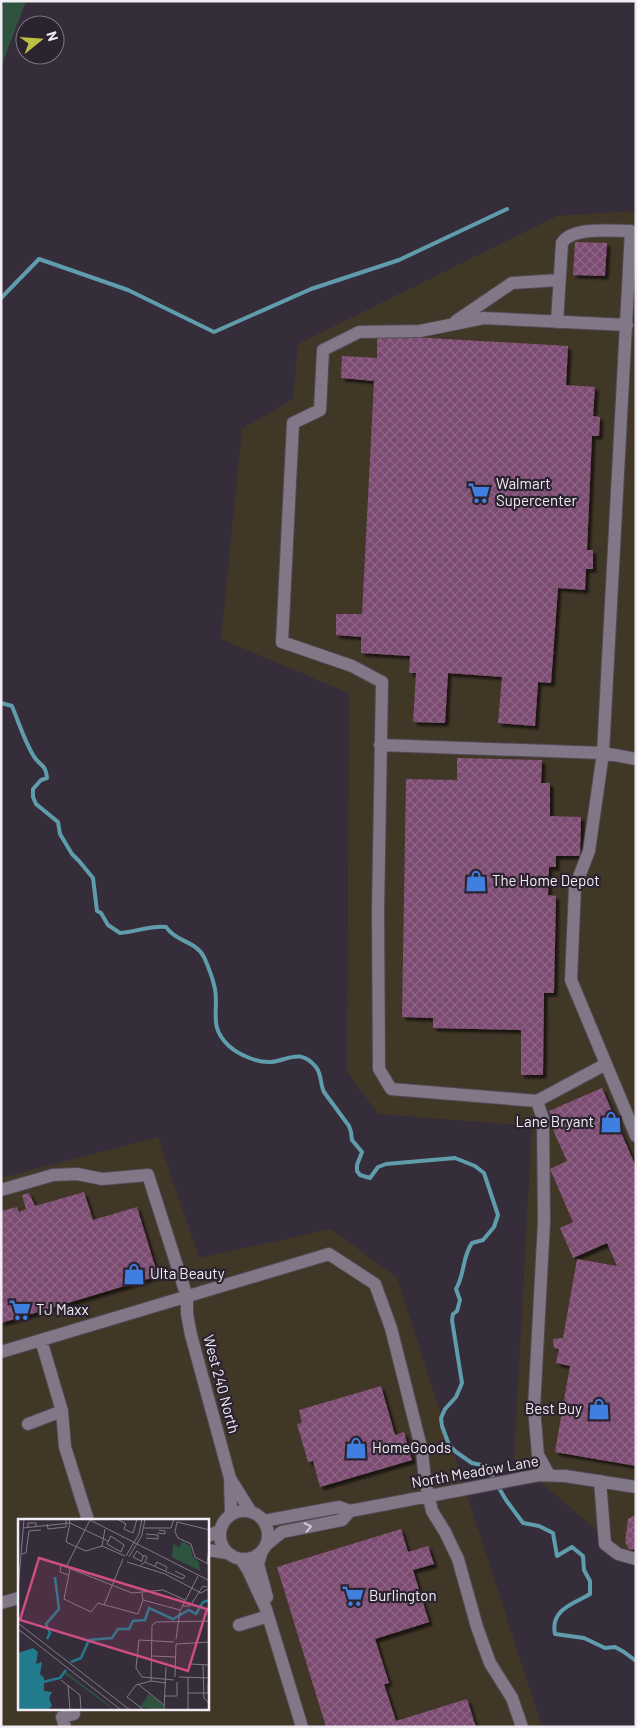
<svg xmlns="http://www.w3.org/2000/svg" width="637" height="1728" viewBox="0 0 637 1728" font-family="Barlow,sans-serif">
<defs>
<pattern id="building-cross-hatch" width="8" height="8" patternUnits="userSpaceOnUse" patternTransform="scale(1.25)"><rect width="8" height="8" fill="#7c4b71"/><path d="M0 0l8 8M0 8l8-8" fill="none" stroke="#8f6586"/></pattern>
<filter id="shadow"><feDropShadow dx="3.5" dy="3.5" stdDeviation="1" flood-color="#0009"/></filter>
</defs>
<rect width="100%" height="100%" fill="#362d3b"/>
<path fill="#413727" fill-rule="evenodd" d="M 636,211 L 636,1564 L 514,1459 L 532,1126 L 378,1114 L 347,1071 L 349,693 L 221,639 L 242,429 L 293,399 L 298,344 L 557,216 Z
M 158,1137 L 199,1258 L 331,1229 L 397,1278 L 542,1727 L 1,1727 L 1,1178 ZM 19,1520 L 208,1520 L 208,1709 L 19,1709 Z"/>
<path fill="#2e543f" d="M 5,1 L 26,1 L 1,67 L 1,10 Z"/>
<g fill="none" stroke-linecap="round" stroke-linejoin="round">
<path stroke="#609dac" stroke-width="4" d="M 1,298 L 39,259 L 128,290 L 214,332 L 311,289 L 399,260 L 507,209
M 1,703 L 12,706 C 19,723 24,740 33,755 C 39,766 46,763 47,778 L 41,780 L 33,789 L 33,797 L 36,804 L 58,822 L 60,834 L 72,854 L 79,861 L 93,878 L 97,911 L 101,913 L 108,925 L 120,933 C 135,932 152,925 166,927 C 176,942 196,941 204,957 C 208,966 213,979 215,989 C 219,1011 208,1027 229,1046 C 239,1055 258,1063 271,1062 C 289,1060 300,1048 316,1067 C 322,1075 320,1084 324,1092 L 349,1126 L 351,1132 L 352,1140 L 362,1152 L 357,1165 L 357,1171 L 360,1175 L 370,1178 L 378,1167 L 386,1164 L 455,1158 L 475,1166 L 484,1173 L 498,1215 L 494,1227 L 483,1240 L 472,1243 C 462,1257 465,1274 456,1289 L 460,1300 L 457,1311 L 453,1314 L 452,1320 L 462,1383 L 456,1397 L 445,1409 L 441,1418 L 442,1426 L 449,1445 L 456,1452 L 472,1463 L 486,1466 L 506,1500 L 523,1523 L 539,1526 L 553,1533 L 557,1556 L 572,1547 L 583,1556 L 584,1570 L 590,1581 L 590,1594 C 574,1604 550,1609 555,1634 L 584,1638 L 605,1648 L 615,1647 L 624,1652 L 636,1661"/>
</g>
<path fill="url(#building-cross-hatch)" filter="url(#shadow)" d="M 575,242 L 607,243 L 605,276 L 573,275 Z
M 377,335 L 568,346 L 566,385 L 595,387 L 593,416 L 600,417 L 599,436 L 592,436 L 587,550 L 593,550 L 593,569 L 586,569 L 585,590 L 558,588 L 551,683 L 538,682 L 535,726 L 498,723 L 502,677 L 448,673 L 445,723 L 413,722 L 416,673 L 409,673 L 410,656 L 361,653 L 361,637 L 336,635 L 336,614 L 362,614 L 374,381 L 341,378 L 342,356 L 377,358 Z
M 457,758 L 542,760 L 541,783 L 550,783 L 550,816 L 581,817 L 580,856 L 556,856 L 556,867 L 549,867 L 548,895 L 556,896 L 554,993 L 544,993 L 543,1075 L 521,1075 L 521,1030 L 433,1028 L 433,1018 L 402,1017 L 406,779 L 457,780 Z
M 602,1088 L 636,1167 L 636,1466 L 555,1452 L 570,1366 L 556,1363 L 559,1349 L 554,1348 L 553,1339 L 563,1338 L 577,1259 L 617,1266 L 607,1243 L 573,1258 L 560,1228 L 573,1222 L 550,1169 L 567,1161 L 553,1130 L 556,1128 L 549,1111 Z
M 84,1192 L 93,1220 L 137,1207 L 158,1276 L 1,1323 L 1,1211 L 17,1207 L 19,1212 L 26,1209 L 22,1195 L 29,1193 L 35,1206 Z
M 381,1386 L 395,1435 L 404,1432 L 412,1460 L 320,1487 L 313,1461 L 308,1462 L 297,1424 L 302,1423 L 299,1410 Z
M 636,1515 L 636,1550 L 629,1549 L 625,1542 L 628,1519 Z
M 401,1529 L 408,1552 L 428,1546 L 434,1564 L 413,1570 L 429,1622 L 375,1639 L 389,1683 L 384,1684 L 396,1721 L 467,1699 L 476,1727 L 326,1727 L 277,1567 Z"/>
<g fill="none" stroke-linecap="round" stroke-linejoin="round">
<g stroke="#514955" stroke-width="14">
<path id="minor" d="M 456,321 L 512,283 L 559,280
M 557,322 L 562,243 C 572,226 614,231 631,231 L 603,753 L 589,851 L 575,887 L 571,980 L 636,1136
M 380,745 L 603,753 L 636,759
M 606,1064 L 537,1101 L 391,1089 L 379,1069 L 378,911 L 382,682 L 352,666 L 282,642 L 293,423 L 320,410 L 323,350 L 359,332 L 420,331 L 484,318 L 627,325
M 537,1101 L 543,1119 L 544,1222 L 534,1408 L 538,1455 L 549,1475
M 1,1190 L 53,1175 L 77,1174 L 102,1179 L 148,1175 L 187,1297 L 187,1314 L 191,1335 L 230,1478 L 231,1514
M 41,1340 L 62,1411 L 65,1447 L 88,1520
M 1,1352 L 329,1254 L 375,1284 L 391,1328 L 422,1451 L 425,1481 L 432,1511 L 445,1532 L 458,1559 L 477,1627 L 490,1663 L 512,1698 L 522,1727
M 28,1424 L 62,1411
M 231,1480 L 251,1512
M 600,1481 L 605,1544 L 618,1554 L 636,1559
M220 1535a24 24 0 1 1 48 0a24 24 0 1 1-48 0Z
M 264,1521 L 339,1507 L 350,1511 L 539,1475 L 565,1476 L 636,1487
M 208,1536 L 219,1531
M 266,1545 L 282,1532 L 342,1520 L 350,1511
M 208,1550 L 227,1553
M 262,1551 L 258,1564 L 267,1597
M 241,1559 L 248,1570 L 266,1609 L 302,1727
M 1,1603 L 19,1598
M 239,1625 L 268,1616
M 65,1727 L 62,1717 L 74,1714"/>
</g>
<use href="#minor" stroke="#827787" stroke-width="12"/>
</g>
<defs><path id="oneway-chevron" d="M-2-3.5L2.5 0L-2 3.5" fill="none" stroke-width="1.6" stroke-linecap="round" stroke-linejoin="round" transform="scale(1.25)"/></defs>
<use stroke="#d0c9d4" href="#oneway-chevron" transform="translate(308 1527) rotate(-12)"/>
<defs>
<g id="supermarket-bare" transform="scale(1.725)"><path d="M-6-5.5h2.5l.6 2H6L4.5 2H-2.5L-4.4-4H-6ZM-1.5 3.2a1.3 1.3 0 1 0 .1 0ZM3 3.2a1.3 1.3 0 1 0 .1 0Z" fill="#3f7fe0" stroke="#2c2330" stroke-width="2.5" paint-order="stroke"/></g>
<g id="shop-bare" transform="scale(1.725)"><path d="M-5-2.5h2.3a2.7 3.5 0 0 1 5.4 0H5L5.5 6h-11ZM-1.5-2.5h3a1.5 2.3 0 0 0-3 0Z" fill="#3f7fe0" stroke="#2c2330" stroke-width="2.5" paint-order="stroke"/></g>
</defs>
<g fill-rule="evenodd">
<use href="#supermarket-bare" x="479" y="493"/>
<use href="#shop-bare" x="476" y="881"/>
<use href="#shop-bare" x="611" y="1122"/>
<use href="#shop-bare" x="134" y="1274"/>
<use href="#supermarket-bare" x="20" y="1310"/>
<use href="#shop-bare" x="599" y="1409"/>
<use href="#shop-bare" x="356" y="1448"/>
<use href="#supermarket-bare" x="353" y="1596"/>
</g>
<g text-anchor="middle" stroke-width="4.5" stroke-linejoin="round" paint-order="stroke">
<g font-size="15" fill="#f2ecf5" stroke="#2c2330" text-anchor="start">
<text x="496" y="489">Walmart<tspan x="496" dy="17">Supercenter</tspan></text>
<text x="492" y="886">The Home Depot</text>
<text x="594" y="1127" text-anchor="end">Lane Bryant</text>
<text x="150" y="1279">Ulta Beauty</text>
<text x="36" y="1315">TJ Maxx</text>
<text x="582" y="1414" text-anchor="end">Best Buy</text>
<text x="372" y="1453">HomeGoods</text>
<text x="369" y="1601">Burlington</text>
</g>
<g font-size="15" fill="#f2ecf5" stroke="#2c2330">
<text transform="translate(221 1384) rotate(75)" y="5">West 240 North</text>
<text transform="translate(475 1472) rotate(-10)" y="5">North Meadow Lane</text>
</g>
</g>
<g transform="translate(18 1519)">
<rect width="191" height="191" fill="#362d3b"/>
<path d="M 48,153 L 91,186 L 96,191 L 47,155 ZM 131,175 L 145,186 L 145,191 L 122,188 Z" fill="#2e543f"/>
<path d="M 164,22 L 173,28 L 174,37 L 181,43 L 182,52 L 154,38 L 155,25 L 162,28 Z" fill="#2e543f"/>
<path d="M 15,129 L 20,133 L 18,145 L 24,143 L 22,155 L 26,159 L 26,172 L 34,173 L 31,179 L 34,187 L 29,191 L 0,191 L 0,134 Z" fill="#227b8d"/>
<path fill="none" stroke="#227b8d" stroke-width="2.5" d="M 29,120 L 32,114 L 28,105 L 41,90 L 37,58M 53,143 L 63,139 L 71,121 L 94,119 L 100,110 L 111,110 L 115,102 L 127,101 L 131,89 L 155,100 L 171,91 L 178,95 L 185,83 L 192,81M 25,163 L 42,159 L 48,151"/>
<path fill="none" stroke="#817985" stroke-width="1" d="M 51,0 L 52,4 L 90,22M 70,0 L 192,62M 99,0 L 108,5 L 106,10 L 115,14 L 119,0M 29,5 L 30,10 L 48,8 L 48,0M 10,8 L 10,4 L 18,4 L 18,8M 5,9 L 52,4 L 48,23 L 68,32 L 84,27M 126,9 L 153,9 L 156,0M 192,11 L 159,3 L 157,13 L 160,19 L 173,25 L 177,38 L 192,46M 140,14 L 147,15 L 147,12 L 141,11M 93,17 L 106,26 L 103,33 L 89,25 ZM 128,19 L 140,20 L 140,16 L 128,15M 84,27 L 107,37M 84,27 L 87,10M 4,35 L 8,34 L 11,12 L 23,11M 108,37 L 121,15 L 124,0M 111,38 L 124,16 L 127,0M 123,42 L 115,38 L 119,32 L 125,37M 109,43 L 147,55 L 183,74 L 192,69M 123,43 L 126,36 L 129,38 L 127,43M 189,45 L 192,20M 123,46 L 127,43 L 165,60 L 167,57 L 157,52M 137,47 L 139,43 L 149,48 L 148,51M 48,48 L 72,1M 52,50 L 46,80 L 73,93 L 80,84 L 120,95 L 125,81 L 124,74M 50,56 L 42,53 L 43,46 L 114,74 L 145,71 L 167,81M 0,71 L 6,0M 125,81 L 162,91M 86,86 L 105,40M 164,87 L 172,87 L 185,67 L 189,68M 0,104 L 112,191M 0,110 L 103,191M 158,120 L 162,92 L 180,57M 158,125 L 192,123M 134,137 L 158,138M 171,145 L 192,146M 185,146 L 186,179 L 192,185M 124,158 L 118,149 L 121,121 L 156,123M 124,158 L 156,161M 157,158 L 158,125M 161,158 L 192,159M 170,159 L 170,191M 43,161 L 62,176 L 63,191M 133,162 L 148,164M 120,165 L 146,186M 50,166 L 52,191M 170,174 L 190,174 L 190,164M 146,177 L 159,177 L 159,163M 126,191 L 109,178 L 118,166 L 133,162 L 134,106 L 138,103 L 192,102M 146,191 L 148,148"/>
<path fill="#ce4d82" fill-opacity="0.15" stroke="#ce4d82" stroke-width="2.5" d="M 21,39 L 189,90 L 170,152 L 2,101 Z"/>
<rect width="191" height="191" fill="none" stroke="#f2ecf5" stroke-width="2.5"/>
</g>
<rect width="637" height="1728" fill="none" stroke="#f2ecf5" stroke-width="5"/>
<g transform="translate(40 40) rotate(73)"><circle r="24" fill="#2c2330" stroke="#7b737f"/>
<path d="M0-4L9 19L0 12L-9 19Z" fill="#bdbf43"/>
<text y="-8" font-size="14" font-weight="bold" text-anchor="middle" fill="#f2ecf5">N</text>
</g>
</svg>
